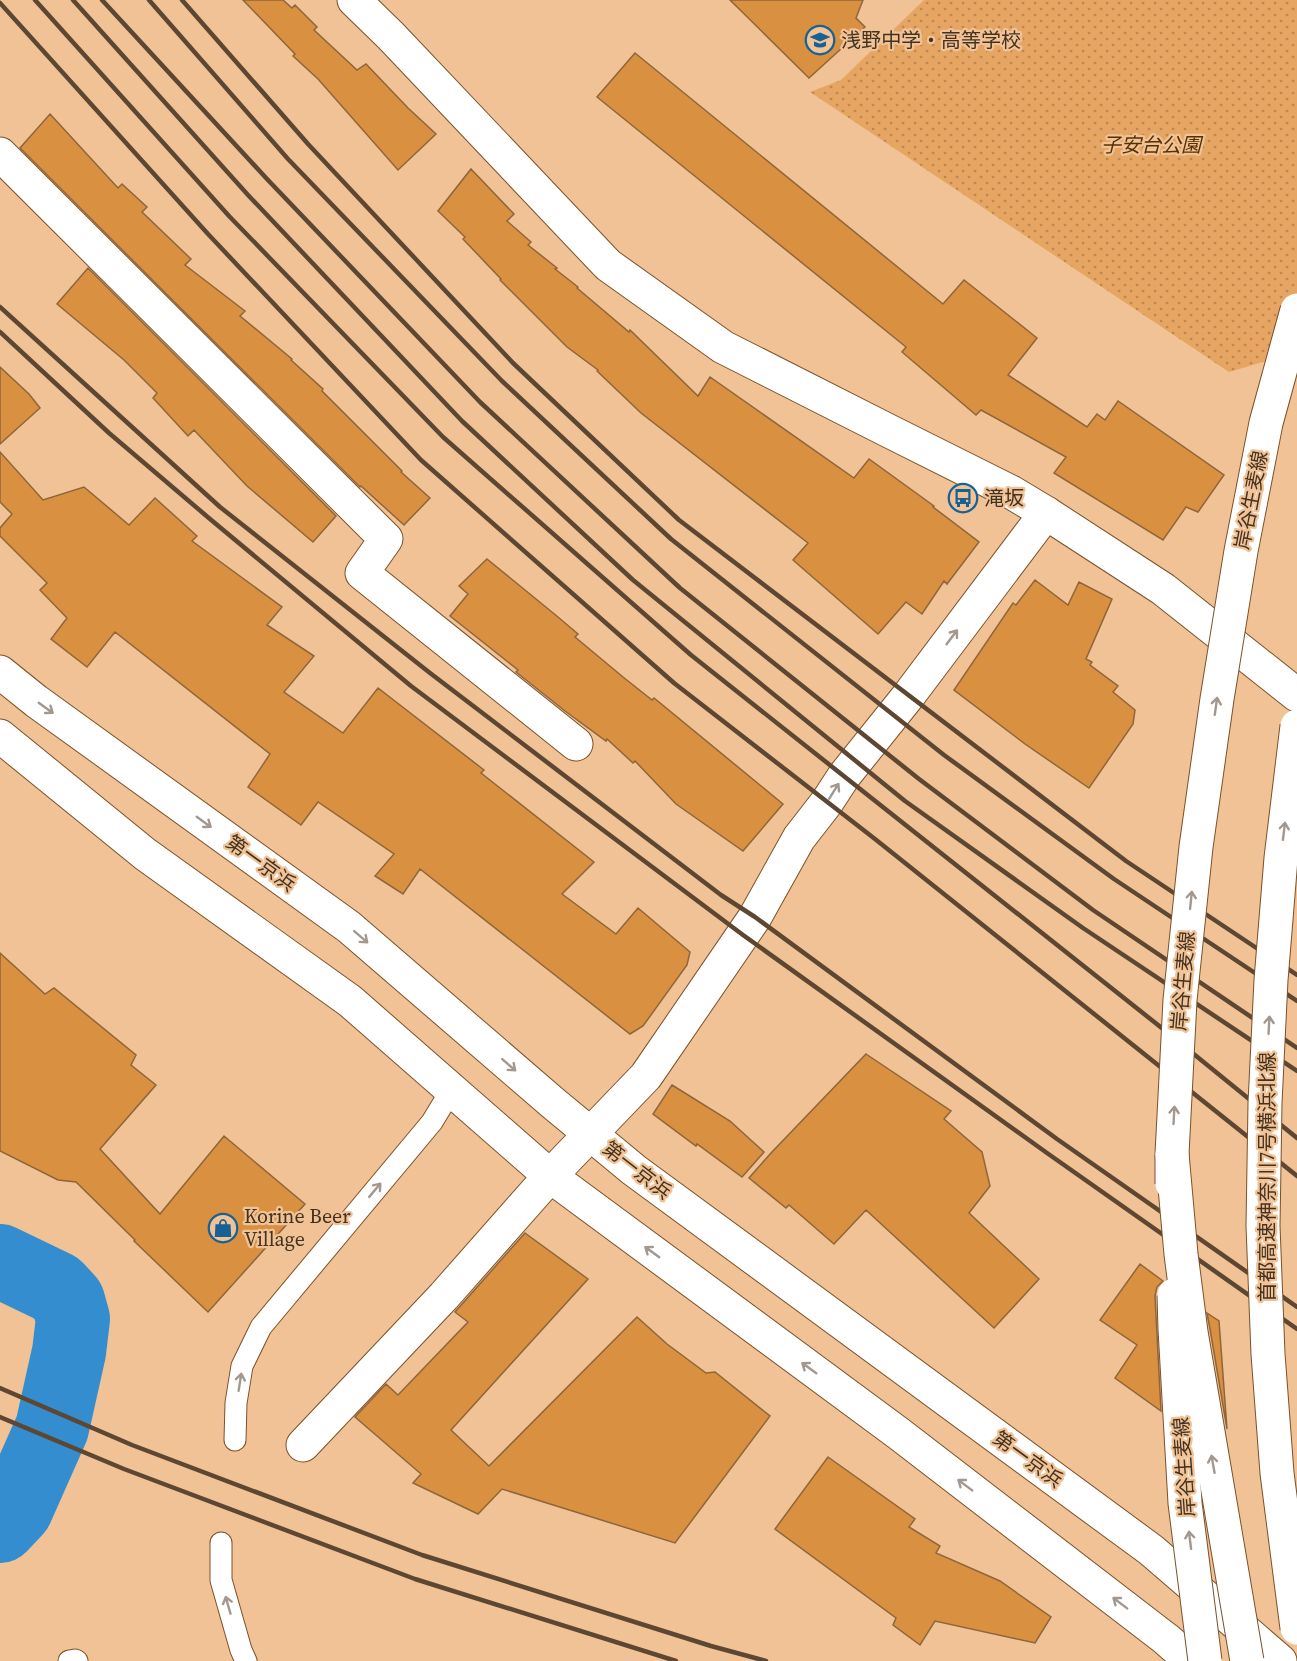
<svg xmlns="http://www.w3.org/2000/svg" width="1297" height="1661" viewBox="0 0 1297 1661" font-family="'Source Serif 4','Noto Sans JP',serif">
<defs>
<pattern id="park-dots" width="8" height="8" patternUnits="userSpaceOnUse" patternTransform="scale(1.5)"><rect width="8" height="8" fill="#e7a563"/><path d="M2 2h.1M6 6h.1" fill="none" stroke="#bd8751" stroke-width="1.8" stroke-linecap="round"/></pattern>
</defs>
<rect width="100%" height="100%" fill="#f0c296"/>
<path fill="url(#park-dots)" d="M 924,0 L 1297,0 L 1297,352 L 1229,372 L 810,92 L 841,80 Z"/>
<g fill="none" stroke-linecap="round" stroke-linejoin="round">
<path stroke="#348dce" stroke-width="74" d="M 0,1261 L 56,1288 L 68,1301 L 73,1319 L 69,1352 L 52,1428 L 16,1509 L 0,1526"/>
</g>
<path fill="#d99041" stroke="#8f653b" stroke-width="1.5" d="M 243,0 L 283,0 L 292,8 L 295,5 L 317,27 L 314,30 L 357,70 L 366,64 L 408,108 L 436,134 L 398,170 L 318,79 L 293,56 L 295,54 Z
M 730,0 L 863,0 L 856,18 L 865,27 L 809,78 Z
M 635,53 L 943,304 L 964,280 L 1037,338 L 1008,375 L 1087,427 L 1097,414 L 1105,420 L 1118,401 L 1224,475 L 1198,512 L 1186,507 L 1163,540 L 1054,473 L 1066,457 L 981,410 L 976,415 L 902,352 L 906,347 L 597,97 Z
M 50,114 L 118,188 L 122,184 L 147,207 L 142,212 L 191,259 L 185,265 L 245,311 L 240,316 L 292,359 L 291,360 L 323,389 L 322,391 L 402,471 L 401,472 L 430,498 L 404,525 L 361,486 L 360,487 L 20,148 Z
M 471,169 L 514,214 L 507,221 L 531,242 L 528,245 L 557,268 L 555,269 L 578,287 L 577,288 L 629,332 L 630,330 L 698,396 L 710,377 L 854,478 L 869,459 L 934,506 L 933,507 L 979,542 L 947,584 L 944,581 L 922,614 L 906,602 L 878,634 L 793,560 L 808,543 L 641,413 L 597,371 L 598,370 L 567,347 L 500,280 L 501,279 L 463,239 L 465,237 L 438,211 Z
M 88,268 L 336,516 L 313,542 L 247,486 L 194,430 L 188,436 L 153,398 L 157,393 L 124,360 L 57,304 Z
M 0,367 L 29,394 L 40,408 L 0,444 Z
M 0,452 L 43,500 L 84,487 L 129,525 L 155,498 L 197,536 L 192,541 L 282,607 L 267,625 L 314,656 L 284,692 L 343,733 L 378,688 L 484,770 L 481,773 L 594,862 L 562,894 L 616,934 L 638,908 L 690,952 L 687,965 L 643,1026 L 630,1034 L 420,869 L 403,894 L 375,876 L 394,854 L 318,802 L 301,825 L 248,787 L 270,754 L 115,632 L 87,667 L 51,639 L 67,618 L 40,590 L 47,583 L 0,536 L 0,528 L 12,514 L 0,502 Z
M 487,559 L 558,617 L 578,634 L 575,637 L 623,677 L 652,700 L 654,698 L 783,804 L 743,851 L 676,804 L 635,761 L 633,763 L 607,739 L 606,741 L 565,711 L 516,672 L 518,670 L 450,616 L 468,594 L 459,586 Z
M 1035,580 L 1068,605 L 1079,582 L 1112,599 L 1086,659 L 1092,662 L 1090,665 L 1118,686 L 1113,692 L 1135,710 L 1133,724 L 1089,788 L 1025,744 L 954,690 L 1013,603 L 1016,605 Z
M 0,953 L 45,994 L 54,988 L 136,1055 L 131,1065 L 156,1085 L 100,1149 L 160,1214 L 224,1136 L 305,1204 L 208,1312 L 134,1241 L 135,1240 L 76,1182 L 58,1180 L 0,1151 Z
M 866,1054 L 951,1111 L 944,1119 L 982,1152 L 990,1186 L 969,1213 L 1039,1279 L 994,1328 L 866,1210 L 834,1244 L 789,1205 L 786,1208 L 749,1178 L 771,1153 Z
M 672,1085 L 730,1121 L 764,1152 L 742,1177 L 697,1144 L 696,1146 L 653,1114 Z
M 525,1233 L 588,1279 L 451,1430 L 489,1466 L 637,1317 L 667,1344 L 706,1373 L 715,1372 L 770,1416 L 675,1543 L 502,1489 L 478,1514 L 413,1483 L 421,1474 L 355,1417 L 386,1384 L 398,1395 L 468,1322 L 455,1312 Z
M 1140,1264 L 1163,1281 L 1157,1287 L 1155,1296 L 1161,1411 L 1115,1378 L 1137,1345 L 1100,1320 Z
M 1207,1313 L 1219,1321 L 1227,1429 L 1210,1329 Z
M 828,1457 L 915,1519 L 909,1527 L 940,1546 L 936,1553 L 1000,1581 L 1051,1617 L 1035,1643 L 935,1621 L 920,1645 L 893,1625 L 896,1618 L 775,1529 Z"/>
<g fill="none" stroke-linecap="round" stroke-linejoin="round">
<g stroke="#7a5228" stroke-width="23">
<path id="service" d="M 235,1440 L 236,1403 L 242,1366 L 261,1327 L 432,1122 L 452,1089
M 221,1543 L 221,1580 L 241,1650 L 246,1661
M 69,1661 L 75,1660 L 77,1661"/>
</g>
<g stroke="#7a5228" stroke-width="35">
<path id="minor" d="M 0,154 L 386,539 L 362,573 L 576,744
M 303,1445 L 444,1296 L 550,1176 L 646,1076 L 755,917 L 799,838 L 827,802 L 844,776 L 909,695 L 1046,513"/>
</g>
<g stroke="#7a5228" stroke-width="35">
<path id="tertiary" d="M 354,0 L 391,36 L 608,265 L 723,347 L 887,430 L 1011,492 L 1046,513 L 1163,589 L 1297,695"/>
</g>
<g stroke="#7a5228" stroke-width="35">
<path id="trunk" d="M 0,672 L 36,701 L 349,927 L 553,1103 L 634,1170 L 1151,1550 L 1280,1661
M 0,736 L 145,854 L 350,1001 L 550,1176 L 898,1433 L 1166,1639 L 1191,1661"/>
</g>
<use href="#service" stroke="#fff" stroke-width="21"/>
<use href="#minor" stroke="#fff" stroke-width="33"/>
<use href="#tertiary" stroke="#fff" stroke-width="33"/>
<use href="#trunk" stroke="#fff" stroke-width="33"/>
<path stroke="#5e4732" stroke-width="4.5" d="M 35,0 L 229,216 L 443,437 L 691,655 L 1158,1025 L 1297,1138
M 73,0 L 248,195 L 462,421 L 633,580 L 905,801 L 1083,928 L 1297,1071
M 102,0 L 267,179 L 480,402 L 680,588 L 919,779 L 1093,910 L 1297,1048
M 149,0 L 288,159 L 502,381 L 671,539 L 944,755 L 1114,879 L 1297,1001
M 182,0 L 308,144 L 513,363 L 679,520 L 1126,861 L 1297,975
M 0,3 L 208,234 L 421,460 L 674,683 L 875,839 L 1297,1176
M 0,307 L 220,507 L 430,673 L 721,895 L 755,917 L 1057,1139 L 1297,1307
M 0,332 L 109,433 L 210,519 L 411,686 L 743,935 L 1047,1153 L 1297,1329
M 0,1388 L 132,1445 L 422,1555 L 711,1646 L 766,1661
M 0,1417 L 124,1469 L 415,1579 L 676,1661"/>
<g stroke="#7a5228" stroke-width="35" stroke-linecap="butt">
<path id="tertiary-bridge" d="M 1172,1184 L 1172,1154 L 1180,1000 L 1196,847 L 1217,699 L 1241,551 L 1266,423 L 1297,310
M 1174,1295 L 1175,1329 L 1185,1503 L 1205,1661"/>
</g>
<g stroke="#7a5228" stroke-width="35" stroke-linecap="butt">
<path id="motorway-bridge" d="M 1297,726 L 1281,858 L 1271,980 L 1265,1103 L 1263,1226 L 1268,1354 L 1277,1473 L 1297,1628
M 1172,1154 L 1181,1254 L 1191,1332 L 1247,1661"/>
</g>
<use href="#tertiary-bridge" stroke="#fff" stroke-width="33"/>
<use href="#motorway-bridge" stroke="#fff" stroke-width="33"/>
</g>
<defs><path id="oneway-shaft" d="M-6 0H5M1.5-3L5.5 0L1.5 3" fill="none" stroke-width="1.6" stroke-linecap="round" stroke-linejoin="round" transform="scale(1.5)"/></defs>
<g stroke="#a29890">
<use href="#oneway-shaft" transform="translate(952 637) rotate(-53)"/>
<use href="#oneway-shaft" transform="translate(1216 706) rotate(-82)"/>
<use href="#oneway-shaft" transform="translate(46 708) rotate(36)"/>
<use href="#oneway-shaft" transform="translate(834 791) rotate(-58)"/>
<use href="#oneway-shaft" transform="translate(204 822) rotate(36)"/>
<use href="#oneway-shaft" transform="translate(1284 831) rotate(-83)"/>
<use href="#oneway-shaft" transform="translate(1191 900) rotate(-84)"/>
<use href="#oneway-shaft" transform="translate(361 937) rotate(41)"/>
<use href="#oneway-shaft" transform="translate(1269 1025) rotate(-87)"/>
<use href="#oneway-shaft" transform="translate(509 1065) rotate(41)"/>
<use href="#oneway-shaft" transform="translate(1174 1115) rotate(-87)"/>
<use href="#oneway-shaft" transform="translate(375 1190) rotate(-50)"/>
<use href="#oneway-shaft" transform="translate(652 1252) rotate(-144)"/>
<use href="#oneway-shaft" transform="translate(809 1368) rotate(-144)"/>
<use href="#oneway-shaft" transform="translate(240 1382) rotate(-81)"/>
<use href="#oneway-shaft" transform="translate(1213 1464) rotate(-100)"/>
<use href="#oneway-shaft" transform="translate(965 1485) rotate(-143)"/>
<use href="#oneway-shaft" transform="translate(1190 1540) rotate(-97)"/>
<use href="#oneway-shaft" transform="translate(1120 1603) rotate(-143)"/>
<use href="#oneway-shaft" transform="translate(228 1605) rotate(-106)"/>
</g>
<defs>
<g id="school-ring" transform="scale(1.5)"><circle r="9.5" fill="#f0c296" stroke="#176195" stroke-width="1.5"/><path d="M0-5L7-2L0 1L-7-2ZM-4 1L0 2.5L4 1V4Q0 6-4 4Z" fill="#176195"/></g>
<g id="bus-ring" transform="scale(1.5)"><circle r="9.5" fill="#f0c296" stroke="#176195" stroke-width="1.5"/><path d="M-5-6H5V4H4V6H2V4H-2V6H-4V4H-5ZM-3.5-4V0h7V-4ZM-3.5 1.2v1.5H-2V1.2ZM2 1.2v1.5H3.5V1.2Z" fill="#176195"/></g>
<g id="shop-ring" transform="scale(1.5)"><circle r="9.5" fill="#f0c296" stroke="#176195" stroke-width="1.5"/><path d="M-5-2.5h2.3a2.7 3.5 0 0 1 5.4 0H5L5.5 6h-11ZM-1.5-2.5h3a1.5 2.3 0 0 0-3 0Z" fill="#176195"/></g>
</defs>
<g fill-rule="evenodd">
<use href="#school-ring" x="820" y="40"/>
<use href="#bus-ring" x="963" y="498"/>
<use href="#shop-ring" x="223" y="1228"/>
</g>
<g text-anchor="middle" stroke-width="4.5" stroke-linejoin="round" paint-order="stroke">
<g font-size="20" fill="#443220" stroke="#f0c296" text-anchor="start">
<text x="841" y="47">浅野中学・高等学校</text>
<text x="984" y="505">滝坂</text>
<text x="244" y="1223">Korine Beer<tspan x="244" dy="23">Village</tspan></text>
</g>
<g font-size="20" font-style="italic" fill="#553002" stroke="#f0c296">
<text x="1151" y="152">子安台公園</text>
</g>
<g font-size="20" fill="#443220" stroke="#f0c296">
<text transform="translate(1251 500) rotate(-79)" y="7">岸谷生麦線</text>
<text transform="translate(261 863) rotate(36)" y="7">第一京浜</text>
<text transform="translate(1183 981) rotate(-85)" y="7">岸谷生麦線</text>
<text transform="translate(637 1170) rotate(38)" y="7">第一京浜</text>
<text transform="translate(1267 1177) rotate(-90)" y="7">首都高速神奈川7号横浜北線</text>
<text transform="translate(1028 1459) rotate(36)" y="7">第一京浜</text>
<text transform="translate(1184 1467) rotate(-94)" y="7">岸谷生麦線</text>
</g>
</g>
</svg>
